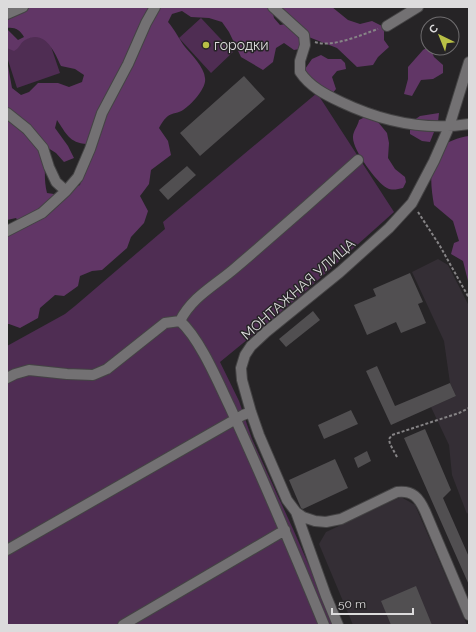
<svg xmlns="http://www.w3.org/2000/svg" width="476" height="632" viewBox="0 0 476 632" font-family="Raleway,sans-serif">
<rect width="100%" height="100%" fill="#262426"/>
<path fill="#342e35" d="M 438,259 L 448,265 L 469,306 L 469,511 L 467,514 L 452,475 L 449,445 L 431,407 L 456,396 L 450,383 L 444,341 L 412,272 Z
M 401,497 L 415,505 L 467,625 L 353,625 L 319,544 L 326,532 Z"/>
<path fill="#4f2d53" d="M 201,18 L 233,52 L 211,73 L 179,38 Z
M 46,32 L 60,73 L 17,88 L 7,57 L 7,45 Z
M 317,93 L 394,212 L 299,297 L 220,362 L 239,401 L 252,439 L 293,529 L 335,625 L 7,625 L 7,346 L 65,314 L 75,306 L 165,229 L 163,222 Z"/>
<path fill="#613666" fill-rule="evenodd" d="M 18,7 L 270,7 L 272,10 L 274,18 L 280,25 L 291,23 L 279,7 L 332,7 L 348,20 L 360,24 L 372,21 L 384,27 L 384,40 L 389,47 L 378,57 L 373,65 L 357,67 L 337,48 L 306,36 L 305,48 L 294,50 L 284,43 L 276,48 L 273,62 L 263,70 L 241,57 L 229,32 L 222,22 L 209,18 L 191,17 L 182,11 L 172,14 L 168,22 C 175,30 179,39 185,47 C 192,55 204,67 205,78 C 207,88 191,105 183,110 C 179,113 172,113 168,116 C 165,118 161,124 159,128 L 168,141 L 171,155 L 151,170 L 149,184 L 140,196 L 148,211 L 144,223 L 131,237 L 127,248 L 102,270 L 92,271 L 80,276 L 78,286 L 64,296 L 55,295 L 40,308 L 38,318 L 20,328 L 9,324 L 7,324 L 7,236 L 12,229 L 20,224 L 16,218 L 7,220 L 7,60 L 12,88 L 21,95 L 29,92 L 38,83 L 58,83 L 69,87 L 82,82 L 84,75 L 75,69 L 61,66 C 54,51 45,29 25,40 C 20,43 20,48 14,51 L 7,48 L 7,29 L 18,40 L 24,37 C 20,30 15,27 7,28 L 7,15 ZM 57,120 C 66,133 69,143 87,144 L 86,162 L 80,185 L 71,189 L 60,198 L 54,194 L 47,193 C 43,178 46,161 45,146 L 56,153 L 64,162 L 74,158 L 68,146 L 55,128 Z
M 428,47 L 430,48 L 434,57 L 443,65 L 443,73 L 433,79 L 421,80 L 412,96 L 404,94 L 408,79 L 408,67 L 423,50 Z
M 321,55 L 328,59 L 341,59 L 345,63 L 346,69 L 337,71 L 332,77 L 336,89 L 331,95 L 324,93 L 318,83 L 310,78 L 305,69 L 312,59 Z
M 439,113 L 438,122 L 430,142 L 422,141 L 410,134 L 410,123 L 420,116 Z
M 375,114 L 378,122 L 387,133 L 389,143 L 388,158 L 395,169 L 405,177 L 406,182 L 403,188 C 398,189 392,191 387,188 C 377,183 352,149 353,137 C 353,131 358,126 359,120 L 369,115 Z
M 469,136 L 469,285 L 463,261 L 451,254 L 454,243 L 459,241 L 453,221 L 434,205 C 431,188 428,165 439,150 C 444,142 460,137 469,136 Z"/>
<path fill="#514f51" d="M 244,76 L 265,99 L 200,156 L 180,133 Z
M 187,166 L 196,175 L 168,200 L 159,190 Z
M 410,273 L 423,302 L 418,304 L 426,323 L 401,333 L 396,322 L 367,335 L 354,305 L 376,296 L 373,289 Z
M 313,311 L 320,320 L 286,347 L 279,339 Z
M 377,366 L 395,406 L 450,383 L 456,396 L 391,425 L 366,371 Z
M 351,410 L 358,424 L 324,439 L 318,425 Z
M 425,429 L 451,490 L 443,498 L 469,557 L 469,585 L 404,438 Z
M 367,451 L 371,461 L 358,468 L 354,458 Z
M 335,459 L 348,488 L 303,509 L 301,508 L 289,480 Z
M 416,586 L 432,625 L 391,625 L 381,601 Z"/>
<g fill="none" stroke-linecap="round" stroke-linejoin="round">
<g stroke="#444344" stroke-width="12">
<path id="minor" d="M 273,7 L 304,35 L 305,45 L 300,61 L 300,72 C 310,87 326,95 341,102 C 381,121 425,131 469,124
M 7,14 L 23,7
M 387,26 L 418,7
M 469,62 L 449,127 L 434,161 L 412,203 L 389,228 L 340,272 L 266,332 L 251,346 L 245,355 L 241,368 L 242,380 L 251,412 L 259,435 L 287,500 L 296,512 L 303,517 L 315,521 L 326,522 L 341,519 L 397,492 C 413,490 419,498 425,511 L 469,615
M 7,113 L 27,129 L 43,148 L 49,167 L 56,182 L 66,191
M 7,231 L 42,213 L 66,191 L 78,177 L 90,149 L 102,113 L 128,64 L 146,23 L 155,7
M 180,321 C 192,297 214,286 234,269 C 276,233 317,197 358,160
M 7,378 L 15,374 L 29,370 L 67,374 L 93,375 L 107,369 L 165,323 L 180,321 C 200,339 218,382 230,407 C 263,479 294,552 324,625
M 296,512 L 326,596 L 338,625
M 7,550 L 243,415 L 251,412
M 123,625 L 285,530"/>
</g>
<path stroke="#868486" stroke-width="2" stroke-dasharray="3 2" stroke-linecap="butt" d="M 315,42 C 332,48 361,35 378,29
M 418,212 L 440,246 L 469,298
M 397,457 L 390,444 L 389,439 L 392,435 L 459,413 L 469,408"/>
<use href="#minor" stroke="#737173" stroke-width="10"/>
</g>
<circle fill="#b9c046" stroke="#262426" stroke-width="1.5" cx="206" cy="45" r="4"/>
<g text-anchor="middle" stroke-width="3" stroke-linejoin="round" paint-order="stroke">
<g font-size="14" fill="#dcdbdc" stroke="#262426" text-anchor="start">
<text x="214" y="50">городки</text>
</g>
<g font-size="14" fill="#dcdbdc" stroke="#262426">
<text transform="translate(298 289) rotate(-41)" y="5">МОНТАЖНАЯ УЛИЦА</text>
</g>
</g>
<rect width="476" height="632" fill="none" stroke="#dcdbdc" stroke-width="16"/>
<g transform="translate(440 36) rotate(317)"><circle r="19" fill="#262426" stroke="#6f6d6f"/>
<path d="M0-3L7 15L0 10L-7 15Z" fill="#b9c046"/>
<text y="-6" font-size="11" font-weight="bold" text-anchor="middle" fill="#dcdbdc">С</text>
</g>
<path d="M332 608v6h81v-6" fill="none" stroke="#dcdbdc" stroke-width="2"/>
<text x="338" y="608" font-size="12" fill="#dcdbdc" stroke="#262426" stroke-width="3" paint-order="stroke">50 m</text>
</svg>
